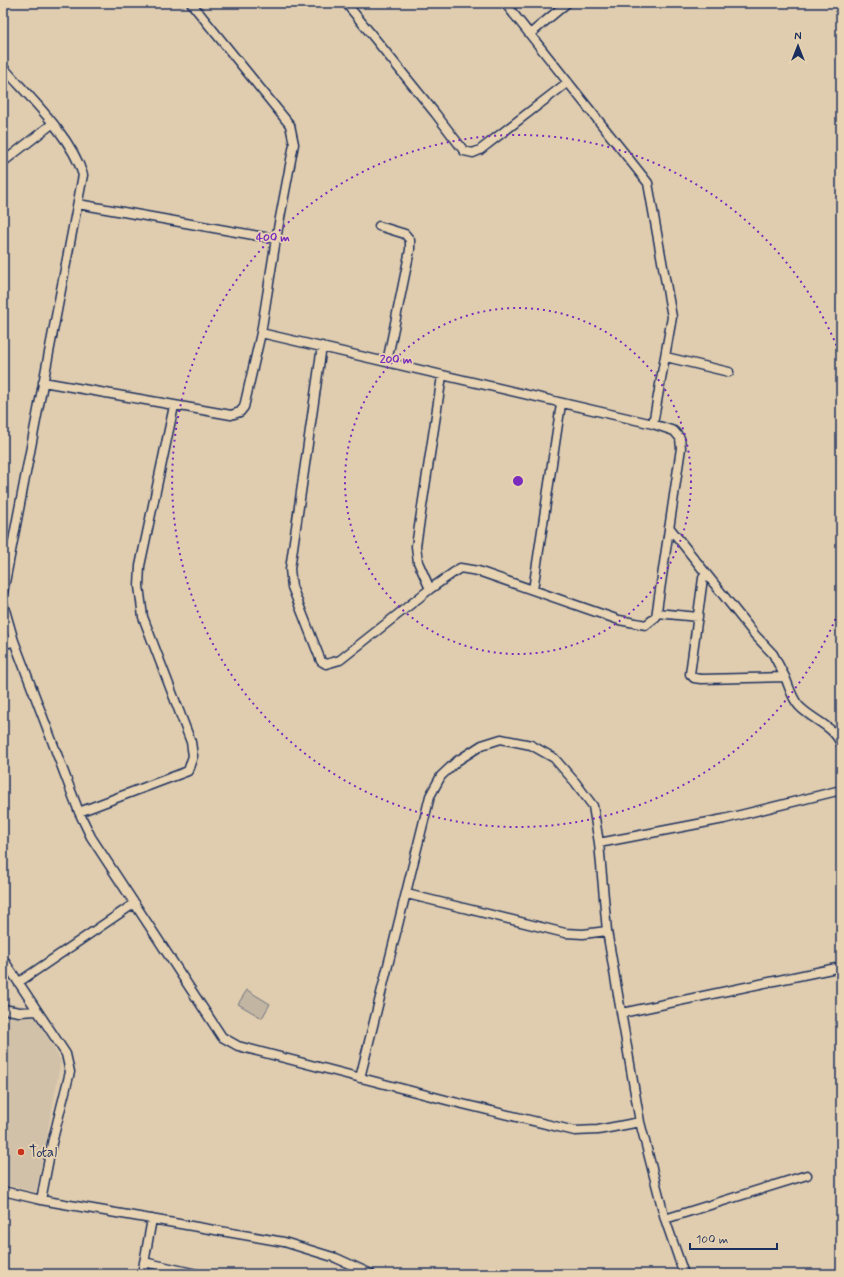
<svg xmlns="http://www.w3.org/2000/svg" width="844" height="1277" viewBox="0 0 844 1277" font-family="Mynerve,sans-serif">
<rect width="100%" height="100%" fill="#e0cdaf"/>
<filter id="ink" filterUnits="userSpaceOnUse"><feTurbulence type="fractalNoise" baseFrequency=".025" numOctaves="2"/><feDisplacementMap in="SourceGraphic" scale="8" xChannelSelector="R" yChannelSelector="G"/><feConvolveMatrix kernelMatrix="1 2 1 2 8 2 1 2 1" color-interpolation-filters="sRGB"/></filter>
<g filter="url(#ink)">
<path fill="#d1c1a9" d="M 3,1002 L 30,1007 L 61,1061 L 36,1192 L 3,1184 Z"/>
<path fill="#c2b6a3" stroke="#6e7280" d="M 247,990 L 270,1004 L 262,1018 L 238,1004 Z"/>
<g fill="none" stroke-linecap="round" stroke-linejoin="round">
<g stroke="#1b2f5e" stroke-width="11">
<path id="minor" d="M 346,3 L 435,113 L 464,151 L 473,153 L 480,150 L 568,82
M 505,3 L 648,183 L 672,317 L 653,424
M 530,34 L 567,3
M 3,67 C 30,98 71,136 83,175 L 3,593
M 3,162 L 52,124
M 78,204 L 276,239
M 379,226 L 405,234 L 410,240 L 410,250 L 387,362
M 261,333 L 653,424 L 674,431 L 680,438 L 681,448 L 656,617 L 646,625 L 619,620 L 478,571 L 460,568 L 430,589 L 340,660 L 326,664 L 321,661 L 292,587 L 290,569 L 322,346
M 666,357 L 729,372
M 43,382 L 231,415 L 240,412 L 244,407 L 261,333 L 276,239 L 294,144 L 290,125 L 191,3
M 669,527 L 755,635 L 773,654 L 785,677
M 706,574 L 703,578 L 690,674 L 694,678 L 701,679 L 785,677 C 789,686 792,699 799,706 C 812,720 833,725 841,744
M 430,589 L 418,562 L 416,546 L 442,376
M 533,590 L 561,404
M 3,603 L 14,641 L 79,812 L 91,837 L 222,1037 L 238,1046 L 450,1101 L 575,1131 L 598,1130 L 640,1122
M 657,613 L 698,617
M 3,645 L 14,641
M 79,812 L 188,771 L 193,756 L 191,742 L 143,617 L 139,586 L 140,566 L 174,406
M 599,843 L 724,819 L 841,790
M 407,894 L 565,933 L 583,934 L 607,931
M 3,959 L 66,1054 L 70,1072 L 52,1143 L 41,1200
M 19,982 L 135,903
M 3,1009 L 19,1012 L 37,1011
M 622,1013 L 841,967
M 360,1078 L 430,796 L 441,776 L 457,761 L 482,745 L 501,739 L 531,745 L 554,758 L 575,782 L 593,806 L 599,843 L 607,931 L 640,1122 L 665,1219 L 684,1274
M 3,1191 L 41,1200 L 284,1242 L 336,1258 L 371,1274
M 665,1219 L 807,1175
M 144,1262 L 197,1274
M 142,1274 L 152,1219"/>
</g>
<use href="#minor" stroke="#e8d4b2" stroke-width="8"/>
</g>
</g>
<g fill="none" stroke="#7b2cbf" stroke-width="2" stroke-dasharray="2 4">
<circle cx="518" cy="481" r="173"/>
<path d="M840 608A346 346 0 1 1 840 354"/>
</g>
<circle fill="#c8321e" stroke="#e8d4b2" stroke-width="1.5" cx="21" cy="1152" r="4"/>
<g text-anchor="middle" stroke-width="3.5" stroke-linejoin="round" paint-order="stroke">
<g font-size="15" fill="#1b2f5e" stroke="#e8d4b2" text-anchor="start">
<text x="29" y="1157">Total</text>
</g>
</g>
<circle cx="518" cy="481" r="6" fill="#7b2cbf" stroke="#e8d4b2" stroke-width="2"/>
<g font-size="12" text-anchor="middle" font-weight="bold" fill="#7b2cbf" stroke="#e8d4b2" stroke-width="3.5" stroke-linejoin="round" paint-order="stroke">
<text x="273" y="241">400 m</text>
<text x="396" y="363">200 m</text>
</g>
<rect width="844" height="1277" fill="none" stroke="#e8d4b2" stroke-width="16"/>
<rect x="8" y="8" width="828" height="1261" fill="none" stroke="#1b2f5e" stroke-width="1.5" filter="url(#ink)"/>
<g transform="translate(798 46)" stroke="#e8d4b2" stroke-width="3" paint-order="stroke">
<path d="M0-3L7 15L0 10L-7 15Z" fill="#1b2f5e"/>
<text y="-6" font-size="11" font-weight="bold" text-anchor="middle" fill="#1b2f5e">N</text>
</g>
<path d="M690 1243v6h87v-6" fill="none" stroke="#1b2f5e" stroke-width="2"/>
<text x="696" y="1243" font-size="12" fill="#1b2f5e" stroke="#e8d4b2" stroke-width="3" paint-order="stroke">100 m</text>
</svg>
